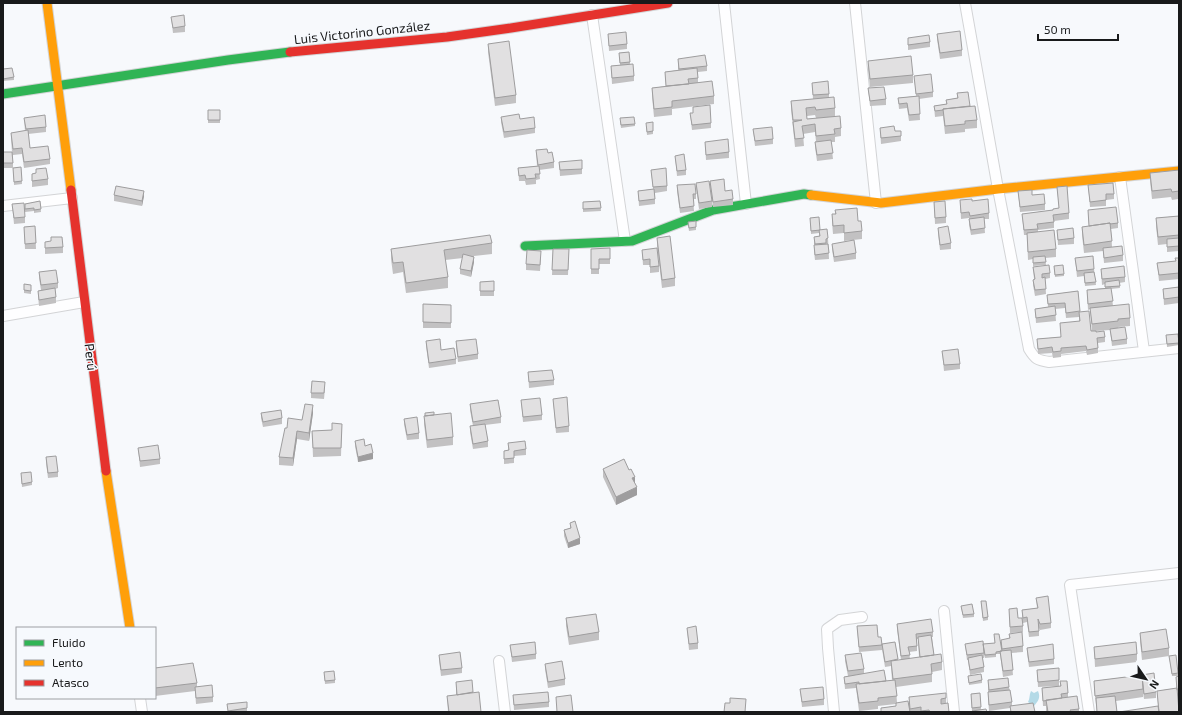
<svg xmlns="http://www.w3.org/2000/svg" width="1182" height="715" viewBox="0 0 1182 715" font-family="'Exo 2',sans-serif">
<rect width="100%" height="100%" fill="#f7f9fc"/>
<path fill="#b4dae7" d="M 1031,691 L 1034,693 L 1038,691 C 1041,698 1038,701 1034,706 L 1028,702 C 1030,699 1029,695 1031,691 Z"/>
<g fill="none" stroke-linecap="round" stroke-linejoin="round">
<g stroke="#d3d4d6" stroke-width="12">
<path id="street" d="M 724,3 L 746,204
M 855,3 L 876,203
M 965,3 L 998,189 L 1029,349 C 1035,359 1037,360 1049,362 L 1179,348
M 592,15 L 625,241
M 1120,177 L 1144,351
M 3,206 L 72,198
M 3,316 L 84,302
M 944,611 L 954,712
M 499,661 L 505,712
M 140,698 L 142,712
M 834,712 L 828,648 L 827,629 L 840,620 L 862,617
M 1089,712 L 1070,585 L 1179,573"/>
</g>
<g stroke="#d3d4d6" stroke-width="11">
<path id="fast" d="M 3,94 L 228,60 L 290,52
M 525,246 L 632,241 L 713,210 L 804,194 L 811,195"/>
</g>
<g stroke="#d3d4d6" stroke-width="11">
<path id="slow" d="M 47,3 L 71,190
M 811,195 L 881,203 L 998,189 L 1179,171
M 106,471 L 130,628"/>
</g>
<g stroke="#d3d4d6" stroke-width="11">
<path id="jam" d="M 290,52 L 447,37 L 511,28 L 668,3
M 71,190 L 106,471"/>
</g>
<use href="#street" stroke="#fefeff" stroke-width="10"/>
<use href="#fast" stroke="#30b455" stroke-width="9"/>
<use href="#slow" stroke="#ff9f0a" stroke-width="9"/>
<use href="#jam" stroke="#e5322d" stroke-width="9"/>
</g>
<path fill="#c2c1c2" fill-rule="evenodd" d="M 171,17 L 185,26 L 185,32 L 173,33 Z
M 608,34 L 627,44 L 627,49 L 609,51 Z
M 937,34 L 962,50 L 962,56 L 940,59 L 937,39 Z
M 908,38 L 930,42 L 930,47 L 908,50 Z
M 488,44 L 516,95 L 516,103 L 495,106 L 488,52 Z
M 629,52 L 630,64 L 634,76 L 634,81 L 612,84 L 611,66 L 620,65 L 619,53 Z
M 678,59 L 707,66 L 707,71 L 698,72 L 698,83 L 714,96 L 714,104 L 672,109 L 672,115 L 654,117 L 652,96 L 652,88 L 666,86 L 665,72 L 678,70 Z
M 868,61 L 913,75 L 913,83 L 870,87 L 868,69 Z
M 3,69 L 14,77 L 14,80 L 3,81 Z
M 914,76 L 933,92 L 933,97 L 919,99 L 920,120 L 909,121 L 907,108 L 899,109 L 898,98 L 916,96 Z
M 812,83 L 829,94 L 829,97 L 835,108 L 835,116 L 841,128 L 841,136 L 835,137 L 835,142 L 831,142 L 833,159 L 817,161 L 815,147 L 815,142 L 816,141 L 815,132 L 803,134 L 804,146 L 795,147 L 791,109 L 791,101 L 813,99 ZM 815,115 L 816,118 L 807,119 L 807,116 Z
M 868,88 L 886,99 L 886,105 L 870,106 Z
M 957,93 L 970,106 L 977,120 L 977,128 L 965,129 L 965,132 L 945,134 L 943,116 L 935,117 L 934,106 L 946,104 L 946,100 L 957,98 Z
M 693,107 L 711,123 L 711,128 L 692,130 L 690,113 L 693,113 Z
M 208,110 L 220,110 L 220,123 L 208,123 Z
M 501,117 L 520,119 L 535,128 L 535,133 L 504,138 L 501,122 Z
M 24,118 L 46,127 L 46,132 L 28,134 L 30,148 L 50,159 L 50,164 L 24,168 L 22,154 L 13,155 L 13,152 L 13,168 L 3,168 L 3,152 L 12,152 L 11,138 L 11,133 L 25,131 Z
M 620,121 L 635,124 L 635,126 L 621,128 Z
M 646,126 L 653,131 L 653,134 L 647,135 Z
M 880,128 L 895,131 L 901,136 L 901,141 L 881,144 Z
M 753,129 L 773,139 L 773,144 L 755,146 Z
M 705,142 L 729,152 L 729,158 L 706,160 Z
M 536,150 L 548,153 L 554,162 L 554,168 L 539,170 L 540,179 L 536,180 L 536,184 L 526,185 L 525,181 L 519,181 L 518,168 L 537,166 Z
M 675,156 L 686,170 L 686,175 L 677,176 Z
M 559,162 L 582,169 L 582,174 L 560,176 Z
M 21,167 L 22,184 L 14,185 L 13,168 Z
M 36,169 L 48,179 L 48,185 L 32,187 L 32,174 L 36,173 Z
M 651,170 L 667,186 L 667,191 L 655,193 L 655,204 L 639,206 L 638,191 L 653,189 Z
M 1179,170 L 1179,207 L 1178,199 L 1172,200 L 1171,197 L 1152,199 L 1150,181 L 1150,173 Z
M 710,181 L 725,191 L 733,199 L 733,205 L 713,207 L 710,186 Z
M 696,183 L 712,201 L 712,207 L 699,209 L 696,188 Z
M 677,185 L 696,194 L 696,199 L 693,199 L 694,211 L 680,213 L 677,191 Z
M 1088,185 L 1114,194 L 1114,199 L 1106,200 L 1106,206 L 1090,207 Z
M 1057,187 L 1069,213 L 1069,219 L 1054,221 L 1054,228 L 1038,230 L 1038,232 L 1056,249 L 1056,257 L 1045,258 L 1046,265 L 1033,266 L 1033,259 L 1028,260 L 1027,235 L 1024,235 L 1022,214 L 1053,210 L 1059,208 Z
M 1018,191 L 1032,195 L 1045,204 L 1045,210 L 1020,212 Z
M 114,195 L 144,196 L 142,206 L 114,201 Z
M 960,200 L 972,201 L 989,213 L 989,219 L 984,219 L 985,233 L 971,235 L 969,225 L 969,218 L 961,219 Z
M 40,201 L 41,212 L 34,213 L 34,211 L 25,212 L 25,204 Z
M 600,201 L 601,211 L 583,212 L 583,202 Z
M 934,202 L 946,217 L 946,223 L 935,224 Z
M 12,204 L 25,217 L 25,223 L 14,224 Z
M 835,210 L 858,221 L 862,231 L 862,239 L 844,241 L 844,233 L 833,234 L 832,222 L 832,214 L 835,214 Z
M 1088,210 L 1118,223 L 1118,228 L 1111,229 L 1112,247 L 1123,255 L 1123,261 L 1104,263 L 1103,251 L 1084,253 L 1082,235 L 1082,227 L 1089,226 Z
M 1179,216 L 1179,251 L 1167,252 L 1167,244 L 1158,245 L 1156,226 L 1156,218 Z
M 810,218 L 820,230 L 828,238 L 829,259 L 815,260 L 814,251 L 814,237 L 819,236 L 819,233 L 811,234 Z
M 696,221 L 696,230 L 689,231 L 688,225 Z
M 35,226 L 36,249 L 25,249 L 24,227 Z
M 938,228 L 951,243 L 951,249 L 940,250 L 938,233 Z
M 1057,230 L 1074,238 L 1074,244 L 1058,245 Z
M 657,238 L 675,278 L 675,286 L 662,288 L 657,246 Z
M 45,242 L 63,247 L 63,253 L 45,254 Z
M 492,243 L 492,254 L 474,256 L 474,262 L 471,277 L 460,274 L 460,269 L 463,258 L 445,260 L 448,277 L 448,288 L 406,293 L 403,272 L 393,274 L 391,259 L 391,249 Z
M 832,244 L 856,253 L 856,259 L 834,262 L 832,249 Z
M 610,248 L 610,264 L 599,264 L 599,274 L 591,274 L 591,249 Z
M 553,249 L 569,249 L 568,275 L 552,275 Z
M 642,250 L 659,266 L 659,272 L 650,273 L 650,265 L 643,265 Z
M 541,257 L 540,271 L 526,270 L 526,264 Z
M 1075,258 L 1094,269 L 1096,285 L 1085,286 L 1084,276 L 1077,277 Z
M 1179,258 L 1179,279 L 1159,281 L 1157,263 L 1176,261 Z
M 1054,266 L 1064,274 L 1064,276 L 1055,277 Z
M 1033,267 L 1050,273 L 1050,278 L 1045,279 L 1046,294 L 1035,296 L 1033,285 L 1033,280 L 1034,279 Z
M 1101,269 L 1125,277 L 1125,282 L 1119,283 L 1120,288 L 1111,289 L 1113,306 L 1130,318 L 1130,326 L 1118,327 L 1127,339 L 1127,344 L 1112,346 L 1110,330 L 1096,331 L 1105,337 L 1105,342 L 1098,343 L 1098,353 L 1087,355 L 1086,351 L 1061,354 L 1061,357 L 1053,358 L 1052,353 L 1038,354 L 1037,339 L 1060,337 L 1079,321 L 1079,317 L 1066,318 L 1065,308 L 1055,309 L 1056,321 L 1036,323 L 1035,309 L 1048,307 L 1047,295 L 1078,291 L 1080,311 L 1092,331 L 1090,309 L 1088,310 L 1087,290 L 1105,288 L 1105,284 L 1102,285 Z
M 39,272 L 58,283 L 58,288 L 55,289 L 56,297 L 56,303 L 39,306 L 38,296 L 38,291 L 41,290 L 39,278 Z
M 494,281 L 494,296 L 480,296 L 480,282 Z
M 31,285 L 31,294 L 24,293 L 24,290 Z
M 1179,287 L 1179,303 L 1164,305 L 1163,289 Z
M 423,304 L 451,305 L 451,328 L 423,328 Z
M 1166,335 L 1179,342 L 1179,345 L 1167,347 Z
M 426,341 L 456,359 L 456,364 L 429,368 L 426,346 Z
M 456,341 L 478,354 L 478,359 L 458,362 L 456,347 Z
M 942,351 L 960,364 L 960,369 L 944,371 Z
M 528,372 L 554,380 L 554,385 L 529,388 Z
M 325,388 L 324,399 L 311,398 L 311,393 Z
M 553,399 L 569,426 L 569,432 L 556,433 Z
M 521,400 L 542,415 L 542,420 L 523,422 Z
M 470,404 L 501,417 L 501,423 L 485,425 L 488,441 L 488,447 L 473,449 L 470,432 L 470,426 L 473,426 L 470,410 Z
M 261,413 L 282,418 L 282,424 L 263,427 L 261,418 Z
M 313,413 L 309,441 L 297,439 L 293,466 L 279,465 L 279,457 L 287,428 L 302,420 Z
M 434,415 L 453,437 L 453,445 L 427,448 L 424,424 L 424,416 Z
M 404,419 L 419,433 L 419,439 L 407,440 L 404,424 Z
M 342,424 L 341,456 L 313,457 L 312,431 L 332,430 Z
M 355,441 L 365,446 L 373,459 L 358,462 L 355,446 Z
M 508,443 L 526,449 L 526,455 L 514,456 L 514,463 L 504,464 L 504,451 L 508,450 Z
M 138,448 L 160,459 L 160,464 L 140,467 Z
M 46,457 L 58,472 L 58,477 L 48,478 L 46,463 Z
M 603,469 L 629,470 L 635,483 L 637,495 L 616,505 L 603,477 Z
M 21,473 L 32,482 L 32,485 L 22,487 Z
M 570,523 L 580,544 L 568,548 L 564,536 L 564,530 L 570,528 Z
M 1036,598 L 1051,623 L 1051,628 L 1040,630 L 1039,628 L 1039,636 L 1029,637 L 1027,622 L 1023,623 L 1023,632 L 1010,633 L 1009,609 L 1018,618 L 1022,618 L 1022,610 L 1037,608 Z
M 981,601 L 988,617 L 988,620 L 983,621 Z
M 961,606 L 974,614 L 974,617 L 963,618 Z
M 566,618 L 599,632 L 599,640 L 569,645 L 566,626 Z
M 897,624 L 933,632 L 933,637 L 932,637 L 934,655 L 942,662 L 942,670 L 932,672 L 932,682 L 896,687 L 897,703 L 909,703 L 909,697 L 946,698 L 946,703 L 949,712 L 881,712 L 881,708 L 896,706 L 896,704 L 878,706 L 878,709 L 859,711 L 856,688 L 845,689 L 844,677 L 848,676 L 845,661 L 845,655 L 864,669 L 864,674 L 886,681 L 892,680 L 891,666 L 885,667 L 882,649 L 882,644 L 895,642 L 898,660 L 901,660 L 897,629 ZM 917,639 L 918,639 L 919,657 L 910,659 L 909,652 L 917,651 Z
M 857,626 L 878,637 L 882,645 L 882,650 L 859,652 Z
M 687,628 L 698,643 L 698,649 L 689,650 Z
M 1140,633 L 1169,648 L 1169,656 L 1142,660 L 1140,641 Z
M 994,634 L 1001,645 L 1001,640 L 1009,639 L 1009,634 L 1023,646 L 1023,652 L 1011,653 L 1013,675 L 1003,677 L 1000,654 L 996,654 L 996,657 L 985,658 L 984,655 L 984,658 L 982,658 L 984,667 L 984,672 L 970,675 L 968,660 L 967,660 L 965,644 L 984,644 L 995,643 Z
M 510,645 L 536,654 L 536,659 L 512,662 Z
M 1094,647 L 1137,654 L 1137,662 L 1095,667 Z
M 1027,648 L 1054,659 L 1054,664 L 1029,667 L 1027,653 Z
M 439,655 L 462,668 L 462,673 L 441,676 L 439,660 Z
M 1169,656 L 1178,673 L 1178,676 L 1172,676 Z
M 545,664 L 565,679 L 565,685 L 548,688 L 545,669 Z
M 155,668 L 197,683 L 197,687 L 213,697 L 213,702 L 196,704 L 195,691 L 155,696 Z
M 1037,670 L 1059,680 L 1059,686 L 1038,687 Z
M 324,672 L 335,680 L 335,683 L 325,684 Z
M 1142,675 L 1156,692 L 1156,698 L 1144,699 L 1143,692 L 1143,697 L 1116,701 L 1117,712 L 1097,712 L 1094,689 L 1094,681 Z
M 968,676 L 982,680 L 982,683 L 969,685 Z
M 1179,676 L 1179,695 L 1158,706 L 1157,691 L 1176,688 L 1176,677 Z
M 988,680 L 1009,687 L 1012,702 L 1012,706 L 1035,712 L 1010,712 L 1010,708 L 989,711 L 988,698 Z
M 1060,681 L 1068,693 L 1068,697 L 1079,709 L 1079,712 L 1046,712 L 1046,706 L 1043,706 L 1042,688 L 1060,686 Z
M 456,682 L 473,692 L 481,712 L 448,712 L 447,696 L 456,695 Z
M 800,689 L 824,699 L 824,705 L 802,707 Z
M 980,693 L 981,710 L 987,712 L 972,712 L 971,694 Z
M 513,695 L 549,702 L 549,707 L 514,710 Z
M 227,704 L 247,708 L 247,711 L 228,712 Z"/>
<path fill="#9e9d9e" d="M 144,191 L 144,196 L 142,206 L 142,201 Z
M 474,257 L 474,262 L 471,277 L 471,271 Z
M 313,405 L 313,413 L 309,441 L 309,433 Z
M 297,431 L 297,439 L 293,466 L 293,458 Z
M 373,453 L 373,459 L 358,462 L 358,457 Z
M 635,477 L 635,485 L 632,478 Z
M 637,487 L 637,495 L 616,505 L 616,497 Z
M 580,538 L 580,544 L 568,548 L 568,543 Z"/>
<path fill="#e1e0e1" stroke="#9e9d9e" d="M 184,15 L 185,26 L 173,28 L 171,17 Z
M 960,31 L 962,50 L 940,53 L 937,34 Z
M 626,32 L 627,44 L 609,46 L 608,34 Z
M 929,35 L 930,42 L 908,45 L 908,38 Z
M 509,41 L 516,95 L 495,98 L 488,44 Z
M 629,52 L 630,62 L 620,63 L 619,53 Z
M 705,55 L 707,66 L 679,69 L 678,59 Z
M 911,56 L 913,75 L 870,79 L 868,61 Z
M 633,64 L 634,76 L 612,78 L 611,66 Z
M 12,68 L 14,77 L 3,79 L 3,69 Z
M 697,68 L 698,78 L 688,79 L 689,84 L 666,86 L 665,72 Z
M 931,74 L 933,92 L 916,94 L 914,76 Z
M 712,81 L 714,96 L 672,101 L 672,107 L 654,109 L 652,88 Z
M 828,81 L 829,94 L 813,95 L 812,83 Z
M 884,87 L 886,99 L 870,101 L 868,88 Z
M 968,92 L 970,106 L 943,109 L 943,110 L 935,111 L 934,106 L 947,104 L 946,100 L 958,98 L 957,93 Z
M 919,96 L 920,114 L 909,115 L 907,103 L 899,104 L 898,98 Z
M 834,97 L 835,108 L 816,110 L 815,107 L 806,108 L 807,119 L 840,116 L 841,128 L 834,129 L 835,134 L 816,136 L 815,124 L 802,126 L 804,138 L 795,139 L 793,122 L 802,120 L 793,120 L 791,101 Z
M 710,105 L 711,123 L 692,125 L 690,113 L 693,113 L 693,107 Z
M 975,106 L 977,120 L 965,121 L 965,124 L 945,126 L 943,109 Z
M 208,110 L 220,110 L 220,120 L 208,120 Z
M 519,114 L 520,119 L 534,117 L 535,128 L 504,132 L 501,117 Z
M 45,115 L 46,127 L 26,129 L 24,118 Z
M 634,117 L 635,124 L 621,125 L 620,118 Z
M 653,122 L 653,131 L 647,132 L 646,123 Z
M 894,126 L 895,131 L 901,131 L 901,136 L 881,138 L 880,128 Z
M 772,127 L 773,139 L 755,141 L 753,129 Z
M 28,130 L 30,148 L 48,146 L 50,159 L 24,162 L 22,148 L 13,149 L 11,133 Z
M 728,139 L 729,152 L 706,155 L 705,142 Z
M 831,140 L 833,153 L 817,155 L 815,142 Z
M 547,149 L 548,153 L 552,152 L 554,162 L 538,165 L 536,150 Z
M 3,152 L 12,152 L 13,163 L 3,163 Z
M 684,154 L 686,170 L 677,171 L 675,156 Z
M 582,160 L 582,169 L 560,170 L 559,162 Z
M 539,166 L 540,174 L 535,174 L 536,178 L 526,179 L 525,175 L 519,176 L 518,168 Z
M 21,167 L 22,181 L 14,182 L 13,168 Z
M 46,168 L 48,179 L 32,181 L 32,174 L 36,173 L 36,169 Z
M 666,168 L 667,186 L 653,187 L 651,170 Z
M 1179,170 L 1179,191 L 1172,192 L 1171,189 L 1152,191 L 1150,173 Z
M 724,179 L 725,191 L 732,190 L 733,199 L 713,202 L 710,181 Z
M 709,181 L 712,201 L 699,203 L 696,183 Z
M 1113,183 L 1114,194 L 1106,194 L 1106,200 L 1090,202 L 1088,185 Z
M 695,184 L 696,194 L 693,194 L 694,206 L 680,208 L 677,185 Z
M 116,186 L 144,191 L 142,201 L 114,195 Z
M 1067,186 L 1069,213 L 1053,215 L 1054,222 L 1037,224 L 1038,229 L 1024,230 L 1022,214 L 1053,210 L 1053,209 L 1059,208 L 1057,187 Z
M 654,189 L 655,199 L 639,201 L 638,191 Z
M 1032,190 L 1032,195 L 1044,194 L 1045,204 L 1020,207 L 1018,191 Z
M 972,199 L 972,201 L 988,199 L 989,213 L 970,216 L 969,212 L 961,213 L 960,200 Z
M 40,201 L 41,209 L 34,210 L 34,208 L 25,209 L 25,204 Z
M 600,201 L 601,208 L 583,209 L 583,202 Z
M 945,201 L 946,217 L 935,218 L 934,202 Z
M 24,203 L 25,217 L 14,218 L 12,204 Z
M 1116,207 L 1118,223 L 1110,224 L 1110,223 L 1089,226 L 1088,210 Z
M 857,208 L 858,221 L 861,221 L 862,231 L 844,233 L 844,225 L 833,226 L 832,214 L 836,214 L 835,210 Z
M 1179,216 L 1179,235 L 1158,237 L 1156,218 Z
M 819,217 L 820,230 L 811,231 L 810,218 Z
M 984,217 L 985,228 L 971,230 L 969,219 Z
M 696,221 L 696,227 L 689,228 L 688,222 Z
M 1110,223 L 1112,241 L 1084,245 L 1082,227 Z
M 35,226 L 36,243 L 25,244 L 24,227 Z
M 948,226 L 951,243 L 940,245 L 938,228 Z
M 1073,228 L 1074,238 L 1058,240 L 1057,230 Z
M 827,229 L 828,238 L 826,239 L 826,243 L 815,244 L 814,237 L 820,236 L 819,230 Z
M 1054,230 L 1056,249 L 1028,252 L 1027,233 Z
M 490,235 L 492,243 L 444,250 L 448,277 L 406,283 L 403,262 L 393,263 L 391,249 Z
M 670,236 L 675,278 L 662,280 L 657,238 Z
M 51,237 L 62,237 L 63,247 L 45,248 L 45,242 L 51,241 Z
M 1179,238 L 1179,246 L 1167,247 L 1167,239 Z
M 854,240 L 856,253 L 834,257 L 832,244 Z
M 828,244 L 829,253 L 815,255 L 814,245 Z
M 1122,246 L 1123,255 L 1104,258 L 1103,248 Z
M 610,248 L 610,259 L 599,259 L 599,269 L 591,269 L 591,249 Z
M 657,248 L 659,266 L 650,267 L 650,259 L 643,260 L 642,250 Z
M 553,249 L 569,249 L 568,270 L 552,270 Z
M 527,250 L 541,251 L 540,265 L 526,264 Z
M 463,254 L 474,257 L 471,271 L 460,269 Z
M 1045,256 L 1046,262 L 1033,263 L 1033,257 Z
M 1093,256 L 1094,269 L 1077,271 L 1075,258 Z
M 1175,258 L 1179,258 L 1179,273 L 1159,275 L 1157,263 L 1176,261 Z
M 1049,265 L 1050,273 L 1042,274 L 1042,278 L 1045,277 L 1046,289 L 1035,290 L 1033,280 L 1035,279 L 1033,267 Z
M 1063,265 L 1064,274 L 1055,275 L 1054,266 Z
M 1124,266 L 1125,277 L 1102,279 L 1101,269 Z
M 56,270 L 58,283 L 41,285 L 39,272 Z
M 1094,272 L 1096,282 L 1085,283 L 1084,273 Z
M 1119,280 L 1120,286 L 1105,287 L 1105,282 Z
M 494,281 L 494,291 L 480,291 L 480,282 Z
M 24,284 L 31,285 L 31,291 L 24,290 Z
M 1179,287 L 1179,297 L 1164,299 L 1163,289 Z
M 55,288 L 56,297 L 39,300 L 38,291 Z
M 1111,288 L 1113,301 L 1088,304 L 1087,290 Z
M 1078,291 L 1080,311 L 1066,313 L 1065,303 L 1048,304 L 1047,295 Z
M 423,304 L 451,305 L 451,323 L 423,322 Z
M 1129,304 L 1130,318 L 1118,319 L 1118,321 L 1092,324 L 1090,308 Z
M 1055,306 L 1056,315 L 1036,318 L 1035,309 Z
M 1089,311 L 1091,331 L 1096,331 L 1096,332 L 1104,331 L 1105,337 L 1097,338 L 1098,348 L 1087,350 L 1086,346 L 1061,348 L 1061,351 L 1053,352 L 1052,347 L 1038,349 L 1037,339 L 1061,337 L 1060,323 L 1080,321 L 1079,312 Z
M 1125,327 L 1127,339 L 1112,341 L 1110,329 Z
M 1178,334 L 1179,343 L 1167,344 L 1166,335 Z
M 440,339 L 441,350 L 454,348 L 456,359 L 429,363 L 426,341 Z
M 476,339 L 478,354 L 458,357 L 456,341 Z
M 958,349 L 960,364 L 944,365 L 942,351 Z
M 552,370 L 554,380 L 529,382 L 528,372 Z
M 312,381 L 325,382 L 324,393 L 311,393 Z
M 567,397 L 569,426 L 556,428 L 553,399 Z
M 540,398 L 542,415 L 523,417 L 521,400 Z
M 498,400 L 501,417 L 473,422 L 470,404 Z
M 305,404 L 313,405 L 309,433 L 297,431 L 293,458 L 279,457 L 285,428 L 287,428 L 288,418 L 302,420 Z
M 281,410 L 282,418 L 263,422 L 261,413 Z
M 434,412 L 434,415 L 425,416 L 425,413 Z
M 451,413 L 453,437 L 427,440 L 424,416 Z
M 417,417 L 419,433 L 407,435 L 404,419 Z
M 332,423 L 342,424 L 341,448 L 313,448 L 312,431 L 332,430 Z
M 485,424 L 488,441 L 473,444 L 470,426 Z
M 364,439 L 365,446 L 371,444 L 373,453 L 358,457 L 355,441 Z
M 525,441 L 526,449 L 514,451 L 514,458 L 504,459 L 504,451 L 509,450 L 508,443 Z
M 158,445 L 160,459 L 140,461 L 138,448 Z
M 56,456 L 58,472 L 48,473 L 46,457 Z
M 624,459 L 629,470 L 631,469 L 635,477 L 632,478 L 637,487 L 616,497 L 603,469 Z
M 31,472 L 32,482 L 22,484 L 21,473 Z
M 575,521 L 580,538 L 568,543 L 564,530 L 571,528 L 570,523 Z
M 1048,596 L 1051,623 L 1040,624 L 1038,619 L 1039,631 L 1029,632 L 1027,617 L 1023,618 L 1022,610 L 1038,608 L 1036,598 Z
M 981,601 L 986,601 L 988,617 L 983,618 Z
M 972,604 L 974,614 L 963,615 L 961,606 Z
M 1017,608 L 1018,618 L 1022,618 L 1023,626 L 1010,627 L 1009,609 Z
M 596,614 L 599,632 L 569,637 L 566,618 Z
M 931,619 L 933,632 L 916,634 L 917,646 L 908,647 L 910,655 L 901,656 L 897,624 Z
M 877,625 L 878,637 L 881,637 L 882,645 L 859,647 L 857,626 Z
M 696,626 L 698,643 L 689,644 L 687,628 Z
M 1166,629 L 1169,648 L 1142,652 L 1140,633 Z
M 1022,632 L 1023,646 L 1002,649 L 1001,640 L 1010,638 L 1009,634 Z
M 994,634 L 999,634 L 1002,651 L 996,652 L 996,654 L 985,655 L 983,644 L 995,643 Z
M 931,635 L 934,655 L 920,657 L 918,637 Z
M 983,641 L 984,653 L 967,655 L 965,644 Z
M 535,642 L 536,654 L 512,657 L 510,645 Z
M 895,642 L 898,659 L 885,662 L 882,644 Z
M 1136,642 L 1137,654 L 1095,659 L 1094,647 Z
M 1053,644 L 1054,659 L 1029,662 L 1027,648 Z
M 1011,650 L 1013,670 L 1003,671 L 1000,651 Z
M 460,652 L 462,668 L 441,670 L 439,655 Z
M 861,653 L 864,669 L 848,671 L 845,655 Z
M 941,654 L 942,662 L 931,664 L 932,674 L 893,679 L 891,661 Z
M 982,655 L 984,667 L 970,670 L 968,658 Z
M 1176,655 L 1178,673 L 1172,674 L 1169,656 Z
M 562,661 L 565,679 L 548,682 L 545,664 Z
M 193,663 L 197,683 L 155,688 L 155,668 Z
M 1059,668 L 1059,680 L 1038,682 L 1037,670 Z
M 884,670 L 886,681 L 859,684 L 859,682 L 845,684 L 844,677 Z
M 334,671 L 335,680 L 325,681 L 324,672 Z
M 1154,673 L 1156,692 L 1144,694 L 1142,675 Z
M 981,674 L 982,680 L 969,683 L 968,676 Z
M 1142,675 L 1143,689 L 1095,696 L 1094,681 Z
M 1179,676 L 1179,690 L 1177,690 L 1176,677 Z
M 1008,678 L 1009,687 L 989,690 L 988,680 Z
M 472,680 L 473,692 L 457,695 L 456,682 Z
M 895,680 L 897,696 L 878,698 L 878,701 L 859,703 L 856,684 Z
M 1060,681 L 1067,681 L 1068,693 L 1061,694 L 1062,698 L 1043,701 L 1042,688 L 1061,686 Z
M 212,685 L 213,697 L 196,698 L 195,687 Z
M 823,687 L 824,699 L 802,702 L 800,689 Z
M 1177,688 L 1179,712 L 1159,712 L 1157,691 Z
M 1010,690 L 1012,702 L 989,705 L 988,692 Z
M 479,692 L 481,712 L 449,712 L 447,696 Z
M 548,692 L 549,702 L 514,705 L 513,695 Z
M 946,693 L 946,698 L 941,699 L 941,704 L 948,703 L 949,712 L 930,712 L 929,710 L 921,711 L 921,707 L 910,709 L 909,697 Z
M 980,693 L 981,707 L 972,708 L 971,694 Z
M 571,695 L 573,712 L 557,712 L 556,697 Z
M 1077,696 L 1079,709 L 1070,710 L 1071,712 L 1048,712 L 1046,700 Z
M 1115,696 L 1117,712 L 1097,712 L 1096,698 Z
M 730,698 L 746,699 L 745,712 L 724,712 L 725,703 L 730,703 Z
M 908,701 L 910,712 L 881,712 L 881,708 L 896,706 L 896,703 Z
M 247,702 L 247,708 L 228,711 L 227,704 Z
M 1033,703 L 1035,712 L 1011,712 L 1010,706 Z
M 1158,706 L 1159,712 L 1119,712 Z
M 986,709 L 987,712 L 973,712 L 972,711 Z"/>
<g text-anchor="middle" stroke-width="3" stroke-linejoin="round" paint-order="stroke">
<g font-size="13" fill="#191a1b" stroke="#f6f9fd">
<text transform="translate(362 32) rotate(-6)" y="5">Luis Victorino González</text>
<text transform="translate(91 357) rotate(83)" y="5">Perú</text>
</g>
</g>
<rect width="1182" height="715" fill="none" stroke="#191a1b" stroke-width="8"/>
<rect x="16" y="627" width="140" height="72" fill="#f6f9fd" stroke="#9ea0a3"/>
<rect x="24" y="640" width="20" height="6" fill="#30b455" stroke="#9ea0a3"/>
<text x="52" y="647" font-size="12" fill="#191a1b">Fluido</text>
<rect x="24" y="660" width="20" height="6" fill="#ff9f0a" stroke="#9ea0a3"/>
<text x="52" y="667" font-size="12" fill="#191a1b">Lento</text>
<rect x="24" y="680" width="20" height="6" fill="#e5322d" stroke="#9ea0a3"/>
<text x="52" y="687" font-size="12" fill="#191a1b">Atasco</text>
<g transform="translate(1146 679) rotate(124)" stroke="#f6f9fd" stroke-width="3" paint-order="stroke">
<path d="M0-3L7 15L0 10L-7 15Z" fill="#191a1b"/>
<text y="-6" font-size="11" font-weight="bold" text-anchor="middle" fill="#191a1b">N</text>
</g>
<path d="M1038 34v6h80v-6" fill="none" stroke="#191a1b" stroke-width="2"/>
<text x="1044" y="34" font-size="12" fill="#191a1b" stroke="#f6f9fd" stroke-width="3" paint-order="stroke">50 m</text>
</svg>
